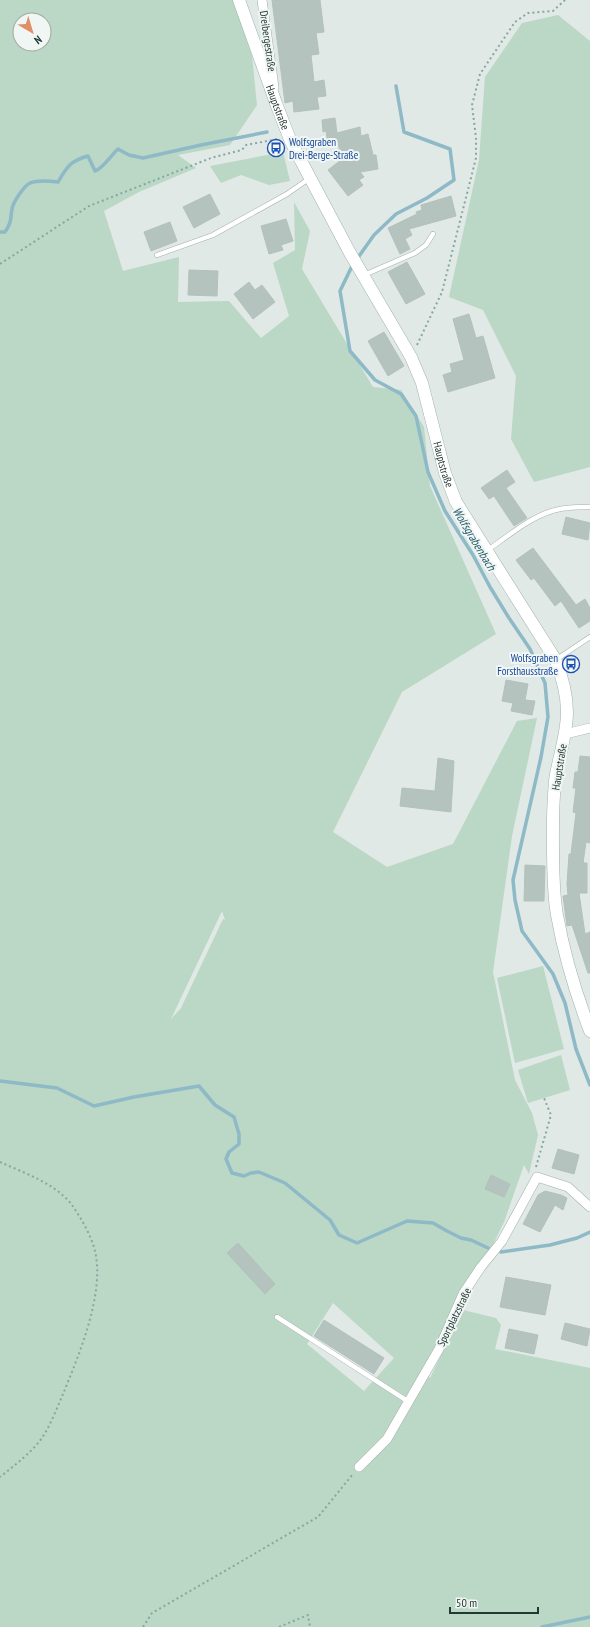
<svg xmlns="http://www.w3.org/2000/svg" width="590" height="1627" viewBox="0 0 590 1627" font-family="'PT Sans Narrow',sans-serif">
<rect width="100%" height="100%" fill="#e0e9e5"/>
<path fill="#bbd7c5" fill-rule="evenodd" d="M 0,0 L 234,0 L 252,56 L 257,105 L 230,145 L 178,155 L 196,168 L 139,192 L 104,211 L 123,271 L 179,257 L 178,302 L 229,301 L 261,338 L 289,316 L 273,263 L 295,250 L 294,202 L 310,231 L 302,269 L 373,387 L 401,390 L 424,427 L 430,486 L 496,634 L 402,692 L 333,832 L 387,867 L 453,844 L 517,721 L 537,718 L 512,836 L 493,972 L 515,1080 L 532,1113 L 538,1135 L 529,1174 L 524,1165 L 504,1222 L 489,1253 L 467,1281 L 452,1307 L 437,1345 L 422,1369 L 430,1378 L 444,1349 L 459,1309 L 496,1318 L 501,1325 L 495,1349 L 590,1368 L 590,1627 L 0,1627 ZM 20,20 L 44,20 L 44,44 L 20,44 ZM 222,911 L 225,920 L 223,919 L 181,1008 L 171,1019 ZM 333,1303 L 394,1358 L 364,1391 L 307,1344 Z
M 558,15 L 590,41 L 590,467 L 534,482 L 511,439 L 516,376 L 483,310 L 449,297 L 479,160 L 485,77 L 522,23 Z
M 283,152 L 290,181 L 269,185 L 241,175 L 221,183 L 210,166 Z
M 543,966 L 564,1049 L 515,1063 L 497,978 Z
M 561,1055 L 570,1090 L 528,1103 L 518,1070 Z"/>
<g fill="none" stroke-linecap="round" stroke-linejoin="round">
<path stroke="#8eb9c7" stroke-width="3.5" d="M 0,232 L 5,232 C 12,221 10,221 12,209 C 13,202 24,186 30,183 C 38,180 50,181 58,182 C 67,167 70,161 88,156 L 95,171 C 103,169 111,155 118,149 L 129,155 L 143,158 L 201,145 L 267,132
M 357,259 L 374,235 L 396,214 L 427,198 L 454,180 L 450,149 L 404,132 L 396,86
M 353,264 L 340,291 L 350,351 L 375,380 L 401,394 L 416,416 L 428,472 L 445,511 L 473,555 L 490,587 L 509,618 L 530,649 L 545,683 L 548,717 L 541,757 L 513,880 L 515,900 L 522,931 L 553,974 L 565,1003 L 576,1049 L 590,1085
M 0,1081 L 57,1088 L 94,1106 L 134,1097 L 199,1086 L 215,1105 L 234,1117 L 239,1134 L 239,1144 L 229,1152 L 226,1159 L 232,1173 L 244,1176 L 251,1173 L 259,1172 L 285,1183 L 330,1220 L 339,1235 L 357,1243 L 407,1221 L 433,1223 L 447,1231 L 461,1238 L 471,1240 L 488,1248
M 501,1252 L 550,1245 L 577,1238 L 590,1232
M 542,1627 L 590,1617"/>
</g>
<path fill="#b5c3bf" stroke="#b3c1bd" d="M 272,0 L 320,0 L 324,32 L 316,33 L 319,54 L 311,55 L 314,82 L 324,80 L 326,96 L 317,97 L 319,109 L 294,112 L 293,101 L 285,103 Z
M 335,118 L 337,133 L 360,127 L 361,136 L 368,134 L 373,155 L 376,155 L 378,169 L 360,172 L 364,177 L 359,180 L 363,185 L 348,196 L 328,170 L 341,160 L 338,141 L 328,144 L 326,131 L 323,132 L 322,120 Z
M 210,194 L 220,214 L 194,228 L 183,207 Z
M 451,196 L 456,216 L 409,229 L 412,235 L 405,239 L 410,249 L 400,254 L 388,228 L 417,214 L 416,212 L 422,210 L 421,205 Z
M 286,219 L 293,241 L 281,245 L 283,250 L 269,254 L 261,226 Z
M 170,222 L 177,241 L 151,251 L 144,232 Z
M 407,262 L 425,294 L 406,304 L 388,272 Z
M 189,270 L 218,271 L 217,296 L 188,295 Z
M 249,282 L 255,290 L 262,285 L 275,302 L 253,319 L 234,294 Z
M 469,314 L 476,338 L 483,336 L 495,378 L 448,392 L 443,375 L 452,372 L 450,364 L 464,360 L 453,319 Z
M 384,332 L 404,366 L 388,376 L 368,341 Z
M 507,470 L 515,482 L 506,488 L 527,518 L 514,526 L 494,496 L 489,499 L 481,488 Z
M 566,517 L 590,523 L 588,540 L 562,534 Z
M 533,548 L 576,605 L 585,599 L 590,608 L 590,621 L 579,628 L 561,601 L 555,606 L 534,578 L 531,580 L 516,560 Z
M 506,680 L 528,684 L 525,700 L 535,701 L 532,715 L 511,711 L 513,703 L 502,701 Z
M 580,756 L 590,757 L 590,843 L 586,842 L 583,863 L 587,863 L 587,893 L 579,893 L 585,934 L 590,932 L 590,973 L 588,973 L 572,925 L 567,926 L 563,896 L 568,895 L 567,884 L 569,854 L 571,854 L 576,813 L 573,812 L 576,788 L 573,788 L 575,772 L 578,772 Z
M 438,758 L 454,761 L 451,812 L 400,806 L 402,788 L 435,791 Z
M 525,865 L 545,866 L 544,901 L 524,901 Z
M 558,1149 L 579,1155 L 574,1174 L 552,1168 Z
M 491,1175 L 510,1184 L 504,1197 L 485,1189 Z
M 545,1191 L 561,1195 L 567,1198 L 563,1210 L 555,1205 L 540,1232 L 523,1224 L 538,1195 Z
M 238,1243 L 275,1284 L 265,1294 L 227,1253 Z
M 506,1277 L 551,1285 L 545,1315 L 500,1307 Z
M 324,1320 L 384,1358 L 374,1374 L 314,1336 Z
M 565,1323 L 590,1329 L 587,1346 L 561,1339 Z
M 509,1329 L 538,1335 L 534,1354 L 505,1348 Z"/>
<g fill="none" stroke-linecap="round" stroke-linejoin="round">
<g stroke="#a4b0ac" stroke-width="5.5">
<path id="service" d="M 157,255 L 213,235 L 287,194 L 310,178
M 364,275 L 415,253 L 426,245 L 433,234
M 488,550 C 508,536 529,518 552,511 C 564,507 578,507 590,507
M 557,659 L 590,637
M 277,1317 L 409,1402"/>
</g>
<g stroke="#a4b0ac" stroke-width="10">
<path id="minor" d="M 262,0 L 274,87
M 565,734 L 590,728
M 359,1467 L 387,1439 L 439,1349 L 463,1294 L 481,1267 L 502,1241 L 537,1177 L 568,1187 L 590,1207"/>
</g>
<g stroke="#a0b3ae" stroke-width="13">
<g id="secondary">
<path id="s1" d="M 239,0 L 277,106 L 291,142 L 350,253 L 411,357 L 422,383 L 445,473 L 456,502 L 555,659 C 562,676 567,694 567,712 C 567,736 558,758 555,781 C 554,794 553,808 553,821 C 553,849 552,887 557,915 C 564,954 576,994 590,1031"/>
</g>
</g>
<path stroke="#84a8a0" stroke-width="2" stroke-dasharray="2 3" stroke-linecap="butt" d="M 0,264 L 89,206 L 211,158 L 242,150 L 246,145 L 278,139
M 417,345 L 442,292 L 476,158 L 476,138 L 472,105 L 480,74 L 515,22 L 528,13 L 553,11 L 565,0
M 0,1162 C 24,1173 55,1183 72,1205 C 81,1218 91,1235 95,1251 C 105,1293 79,1355 63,1394 C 57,1408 51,1424 42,1438 C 31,1453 15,1465 0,1477
M 536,1167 L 551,1115 L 544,1098
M 143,1627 L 152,1613 L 318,1517 L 353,1474
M 279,1627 L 308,1615 L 310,1627"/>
<use href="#service" stroke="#fff" stroke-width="4.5"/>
<use href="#minor" stroke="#fff" stroke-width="9"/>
<use href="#secondary" stroke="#fff" stroke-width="12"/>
</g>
<defs>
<g id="bus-ring" transform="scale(0.9)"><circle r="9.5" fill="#f0f6f3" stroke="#1a4fb4" stroke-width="1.5"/><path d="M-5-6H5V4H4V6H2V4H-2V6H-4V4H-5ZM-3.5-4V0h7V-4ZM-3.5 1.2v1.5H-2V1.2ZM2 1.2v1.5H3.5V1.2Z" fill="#1a4fb4"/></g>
</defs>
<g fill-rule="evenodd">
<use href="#bus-ring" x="276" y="148"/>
<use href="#bus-ring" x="571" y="664"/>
</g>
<g text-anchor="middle" stroke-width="4" stroke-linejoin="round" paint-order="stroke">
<g font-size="11" fill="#233733" stroke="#f0f6f3">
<text transform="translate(268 41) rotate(82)" y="4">Dreibergestraße</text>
<text dy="4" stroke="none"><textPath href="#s1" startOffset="114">Hauptstraße</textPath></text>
<text dy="4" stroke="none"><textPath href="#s1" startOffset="510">Hauptstraße</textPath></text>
<text transform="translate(559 767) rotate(-81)" y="4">Hauptstraße</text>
<text transform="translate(454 1317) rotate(-64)" y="4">Sportplatzstraße</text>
</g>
<g font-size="11" fill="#164399" stroke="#f0f6f3" text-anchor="start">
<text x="289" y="146">Wolfsgraben<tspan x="289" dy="13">Drei-Berge-Straße</tspan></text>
<text x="558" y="662" text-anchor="end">Wolfsgraben<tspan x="558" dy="13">Forsthausstraße</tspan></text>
</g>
<g font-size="12" font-style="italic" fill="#25596a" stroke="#f0f6f3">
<text transform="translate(474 539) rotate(59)" y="4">Wolfsgrabenbach</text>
</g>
</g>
<g transform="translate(32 32) rotate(142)"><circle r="19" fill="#f0f6f3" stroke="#9eaaa6"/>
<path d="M0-3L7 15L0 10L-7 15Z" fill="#e08f67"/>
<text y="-6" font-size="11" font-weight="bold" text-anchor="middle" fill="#233733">N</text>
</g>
<path d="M450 1607v6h88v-6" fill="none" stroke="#233733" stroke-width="2"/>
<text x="456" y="1607" font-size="12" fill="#233733" stroke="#f0f6f3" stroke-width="3" paint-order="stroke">50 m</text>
</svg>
